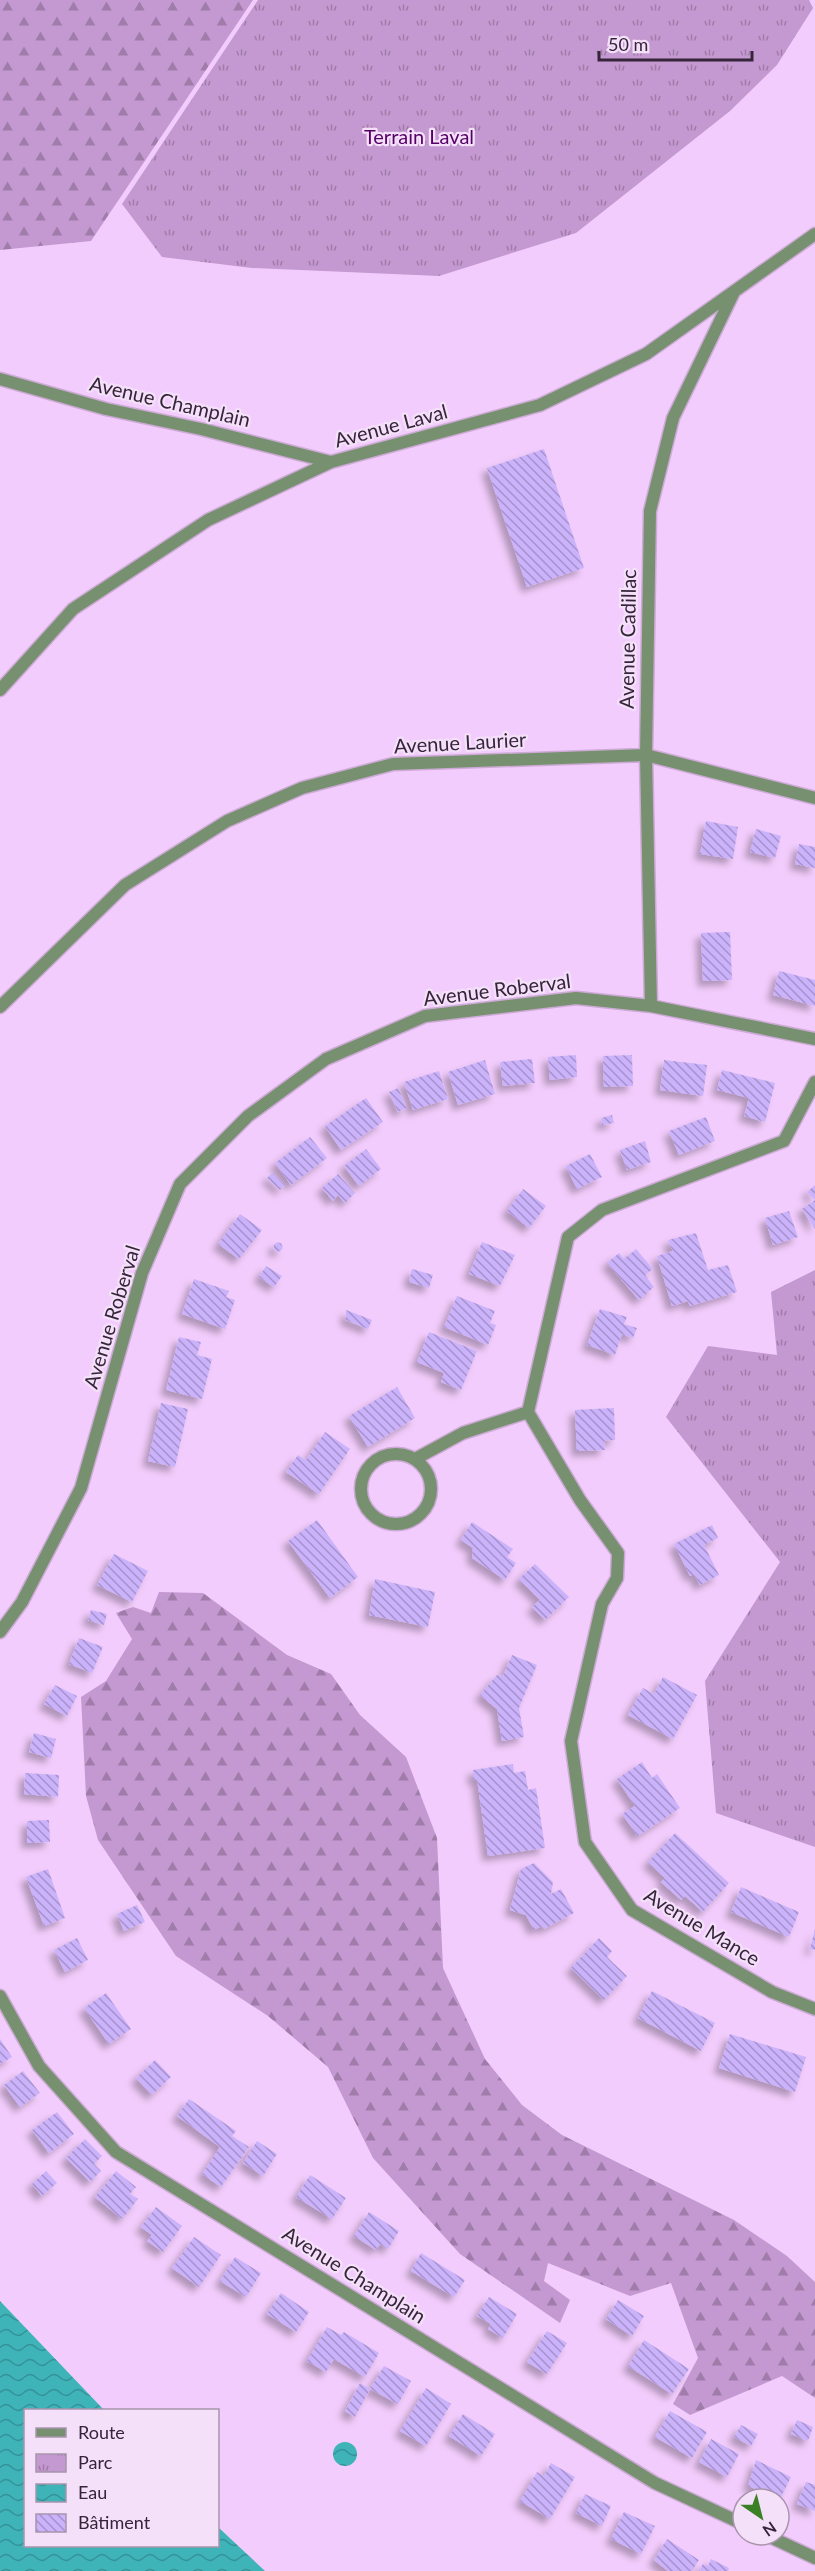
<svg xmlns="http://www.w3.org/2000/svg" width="815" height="2571" viewBox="0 0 815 2571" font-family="Lato,sans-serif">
<defs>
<pattern id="forest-firs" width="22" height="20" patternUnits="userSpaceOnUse" patternTransform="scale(1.5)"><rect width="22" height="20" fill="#c498d0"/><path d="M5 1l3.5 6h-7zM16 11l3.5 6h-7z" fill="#a07caa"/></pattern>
<pattern id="park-tufts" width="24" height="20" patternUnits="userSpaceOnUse" patternTransform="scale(1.5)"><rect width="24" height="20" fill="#c498d0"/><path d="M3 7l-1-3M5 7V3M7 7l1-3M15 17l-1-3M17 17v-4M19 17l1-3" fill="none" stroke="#a07caa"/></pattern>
<pattern id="water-waves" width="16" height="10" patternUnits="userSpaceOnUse" patternTransform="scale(1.5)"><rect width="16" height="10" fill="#3eb4b9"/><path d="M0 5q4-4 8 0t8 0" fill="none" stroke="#359298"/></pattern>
<pattern id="building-back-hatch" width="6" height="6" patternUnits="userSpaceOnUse" patternTransform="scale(1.5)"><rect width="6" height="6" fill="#cbb3fb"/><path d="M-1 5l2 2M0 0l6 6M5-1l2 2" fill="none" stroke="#a691cc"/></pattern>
<filter id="shadow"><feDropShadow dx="-5.5" dy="5.5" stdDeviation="3" flood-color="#0004"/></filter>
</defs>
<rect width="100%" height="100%" fill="#f2ccfc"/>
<path fill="url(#forest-firs)" d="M 0,0 L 253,0 L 91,241 L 0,250 Z
M 159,1592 L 203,1593 L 287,1655 L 331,1674 L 360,1715 L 406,1757 L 437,1838 L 443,1968 L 485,2059 L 522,2105 L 562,2135 L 734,2220 L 787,2256 L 815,2282 L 815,2398 L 782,2376 L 690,2415 L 673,2404 L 698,2358 L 671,2283 L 630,2296 L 548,2263 L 544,2281 L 570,2300 L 560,2323 L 460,2254 L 373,2158 L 328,2067 L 268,2016 L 176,1956 L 98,1840 L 86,1796 L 81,1697 L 106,1681 L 132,1639 L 116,1613 L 133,1607 L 151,1613 Z"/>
<path fill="url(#park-tufts)" d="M 258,0 L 809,0 L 813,8 L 777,65 L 730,111 L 576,233 L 439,276 L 252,268 L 162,257 L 122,204 Z
M 815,1270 L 815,1847 L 716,1813 L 705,1681 L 780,1562 L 666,1417 L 708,1346 L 777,1355 L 771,1292 Z"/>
<path fill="url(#water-waves)" d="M 0,2301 L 104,2410 L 26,2410 L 26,2546 L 218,2546 L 218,2527 L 265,2571 L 0,2571 Z
M333 2454a12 12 0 1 1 24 0a12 12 0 1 1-24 0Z"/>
<path fill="url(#building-back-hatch)" filter="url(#shadow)" d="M 544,449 L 584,568 L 527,587 L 487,468 Z
M 706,821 L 738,827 L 733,859 L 700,854 Z
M 756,829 L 781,836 L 775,858 L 750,852 Z
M 799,844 L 815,847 L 815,868 L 795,864 Z
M 730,932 L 732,980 L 703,981 L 701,933 Z
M 779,971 L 815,980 L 815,1006 L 773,995 Z
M 576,1055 L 577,1077 L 550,1080 L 548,1057 Z
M 632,1055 L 633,1086 L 604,1087 L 603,1056 Z
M 532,1059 L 535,1083 L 503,1086 L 500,1062 Z
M 485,1060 L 495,1094 L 458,1105 L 448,1072 Z
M 664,1060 L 707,1065 L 703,1096 L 660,1090 Z
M 722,1070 L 775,1083 L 765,1122 L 744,1116 L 749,1098 L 717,1090 Z
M 439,1071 L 448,1099 L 413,1110 L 404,1082 Z
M 398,1088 L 407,1108 L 398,1112 L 389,1092 Z
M 366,1098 L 383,1122 L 341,1150 L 325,1126 Z
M 612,1115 L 614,1123 L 602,1125 L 601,1118 Z
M 706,1117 L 715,1141 L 679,1155 L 669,1131 Z
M 310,1137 L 327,1158 L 291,1185 L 275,1163 Z
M 645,1141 L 651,1162 L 627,1170 L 620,1150 Z
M 366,1149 L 381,1169 L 359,1186 L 344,1166 Z
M 590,1154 L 602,1177 L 577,1189 L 566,1166 Z
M 272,1173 L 285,1185 L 280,1190 L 267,1178 Z
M 338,1174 L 355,1193 L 345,1203 L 338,1195 L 333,1201 L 322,1188 Z
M 815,1185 L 815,1200 L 807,1192 Z
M 523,1189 L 546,1206 L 529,1228 L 507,1211 Z
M 815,1200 L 815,1229 L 802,1209 Z
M 789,1211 L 798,1237 L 773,1245 L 765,1218 Z
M 240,1214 L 262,1230 L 239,1259 L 218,1244 Z
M 696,1233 L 708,1270 L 728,1265 L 737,1292 L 690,1306 L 688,1301 L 672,1306 L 657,1256 L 673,1251 L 668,1240 Z
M 482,1242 L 515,1255 L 500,1286 L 469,1274 Z
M273.5 1247a4.5 4.5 0 1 1 9 0a4.5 4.5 0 1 1-9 0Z
M 636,1249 L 653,1269 L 645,1275 L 654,1287 L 639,1300 L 607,1263 L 619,1253 L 624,1259 Z
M 266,1266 L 282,1276 L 274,1287 L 259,1277 Z
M 412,1269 L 433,1275 L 429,1288 L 409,1282 Z
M 194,1279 L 229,1291 L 226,1297 L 235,1300 L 225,1329 L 182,1314 Z
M 457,1296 L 495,1311 L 490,1323 L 496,1325 L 488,1345 L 444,1327 Z
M 600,1309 L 627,1317 L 624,1324 L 637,1328 L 633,1338 L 622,1334 L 615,1355 L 587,1345 Z
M 346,1310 L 372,1320 L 368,1329 L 346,1320 Z
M 429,1332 L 477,1351 L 461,1390 L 441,1382 L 444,1373 L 417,1362 Z
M 179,1337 L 201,1342 L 197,1355 L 212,1359 L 202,1399 L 166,1390 Z
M 397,1387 L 415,1418 L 368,1447 L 349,1416 Z
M 161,1403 L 188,1409 L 175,1467 L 148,1461 Z
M 614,1408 L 615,1440 L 604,1441 L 605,1450 L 577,1451 L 575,1410 Z
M 325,1432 L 350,1449 L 319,1494 L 286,1472 L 298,1455 L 306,1460 Z
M 317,1520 L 358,1577 L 330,1598 L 288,1541 Z
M 472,1522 L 513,1549 L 507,1557 L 516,1563 L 505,1580 L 472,1558 L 473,1548 L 461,1540 Z
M 712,1525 L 718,1538 L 704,1545 L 719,1575 L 700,1585 L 694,1574 L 690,1576 L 674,1544 Z
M 114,1554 L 148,1571 L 132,1602 L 97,1585 Z
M 535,1564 L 569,1597 L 545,1620 L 532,1607 L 540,1600 L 519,1579 Z
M 375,1579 L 435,1592 L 428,1627 L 369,1615 Z
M 91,1610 L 107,1614 L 104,1625 L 88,1620 Z
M 79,1638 L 103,1647 L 92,1673 L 69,1664 Z
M 512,1655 L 537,1665 L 519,1708 L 524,1737 L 502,1741 L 497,1709 L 480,1695 L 497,1675 L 503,1676 Z
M 663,1677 L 697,1695 L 673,1739 L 628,1715 L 643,1688 L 654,1694 Z
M 55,1685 L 77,1696 L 67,1716 L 44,1704 Z
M 34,1733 L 56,1739 L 51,1758 L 29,1752 Z
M 642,1762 L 652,1778 L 657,1774 L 680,1808 L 638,1836 L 622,1814 L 635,1806 L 617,1779 Z
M 513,1764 L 514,1773 L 525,1771 L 528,1790 L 536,1788 L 545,1848 L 488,1856 L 477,1779 L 473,1780 L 473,1770 Z
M 25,1773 L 59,1775 L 58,1797 L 24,1794 Z
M 49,1820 L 50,1842 L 27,1843 L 27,1821 Z
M 675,1833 L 729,1883 L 703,1912 L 685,1896 L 681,1900 L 661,1882 L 665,1878 L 648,1862 Z
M 534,1863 L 553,1882 L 551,1894 L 561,1889 L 574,1913 L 544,1929 L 542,1926 L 534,1930 L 526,1915 L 510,1910 L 521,1869 Z
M 48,1869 L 65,1918 L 44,1926 L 26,1877 Z
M 741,1887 L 799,1912 L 789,1937 L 731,1912 Z
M 137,1905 L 145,1922 L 124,1931 L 117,1914 Z
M 815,1929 L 815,1950 L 810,1949 Z
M 77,1938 L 88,1960 L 65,1972 L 54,1950 Z
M 599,1938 L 612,1951 L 607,1957 L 627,1976 L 604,2000 L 571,1968 Z
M 652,1991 L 715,2023 L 701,2051 L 638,2018 Z
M 106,1993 L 131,2029 L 109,2044 L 84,2008 Z
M 730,2034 L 806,2057 L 795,2092 L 719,2068 Z
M 0,2039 L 12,2057 L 0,2064 Z
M 155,2060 L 171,2077 L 152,2095 L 136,2078 Z
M 23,2071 L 40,2093 L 20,2107 L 4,2085 Z
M 189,2099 L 236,2131 L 232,2136 L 249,2147 L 221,2187 L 202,2174 L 220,2147 L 177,2116 Z
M 57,2112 L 74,2134 L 49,2153 L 32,2130 Z
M 85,2139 L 102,2156 L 94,2164 L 101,2171 L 90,2182 L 66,2158 Z
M 257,2141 L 277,2154 L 263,2176 L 243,2163 Z
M 46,2171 L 57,2183 L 42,2196 L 32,2184 Z
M 116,2171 L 136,2187 L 130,2194 L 138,2199 L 122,2219 L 95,2197 Z
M 310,2175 L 346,2198 L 332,2219 L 296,2197 Z
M 156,2207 L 182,2226 L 163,2252 L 147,2241 L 152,2235 L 141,2227 Z
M 369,2212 L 399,2231 L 388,2249 L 380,2244 L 376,2250 L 354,2236 Z
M 194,2237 L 221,2255 L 199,2287 L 172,2268 Z
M 421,2253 L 465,2280 L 454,2297 L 411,2271 Z
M 235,2257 L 261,2273 L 246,2297 L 220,2281 Z
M 281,2293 L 309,2312 L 296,2332 L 267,2314 Z
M 489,2297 L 517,2314 L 503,2338 L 488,2329 L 491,2324 L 477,2316 Z
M 618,2300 L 644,2316 L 632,2336 L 606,2319 Z
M 327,2327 L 341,2335 L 344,2332 L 379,2353 L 365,2377 L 334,2359 L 326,2372 L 307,2361 Z
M 547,2331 L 567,2343 L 547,2374 L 527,2362 Z
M 644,2340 L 689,2369 L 672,2394 L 628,2366 Z
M 384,2366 L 411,2381 L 398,2404 L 370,2389 Z
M 360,2383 L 370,2389 L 355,2417 L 345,2411 Z
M 426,2388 L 451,2404 L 426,2446 L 400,2431 Z
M 670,2411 L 707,2432 L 692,2458 L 655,2437 Z
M 463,2414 L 495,2434 L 481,2456 L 449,2436 Z
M 797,2420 L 813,2427 L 808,2441 L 791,2434 Z
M 741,2425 L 758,2434 L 751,2446 L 734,2437 Z
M 711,2439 L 739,2454 L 727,2477 L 699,2462 Z
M 756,2460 L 791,2477 L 780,2499 L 748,2486 Z
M 551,2463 L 575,2477 L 550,2519 L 520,2501 L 537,2472 L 544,2476 Z
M 806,2482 L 815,2485 L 815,2511 L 797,2504 Z
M 585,2494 L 611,2506 L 602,2526 L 576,2513 Z
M 624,2512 L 655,2526 L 641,2554 L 611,2539 Z
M 667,2539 L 699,2560 L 692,2571 L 668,2571 L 654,2560 Z
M 711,2559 L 729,2568 L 728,2571 L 699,2571 L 703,2564 L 708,2566 Z"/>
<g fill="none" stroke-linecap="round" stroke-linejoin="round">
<g stroke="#ccaad5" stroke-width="15">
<path id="street" d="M 0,379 L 106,409 L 201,429 L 331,462
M 0,690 L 73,609 L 208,520 L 331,462 L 540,405 L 646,354 L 815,234
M 651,1006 L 646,755 L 650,511 L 673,418 L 734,292
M 0,1007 L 125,885 L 227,821 L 302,788 L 393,764 L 646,755 L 815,798
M 528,1412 L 580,1500 L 618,1553 L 617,1578 L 602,1604 L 571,1741 L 585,1842 L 632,1910 L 772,1992 L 815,2009
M361 1489a35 35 0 1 1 70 0a35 35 0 1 1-70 0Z
M 415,1459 L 463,1433 L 528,1412 L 568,1237 L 602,1210 L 784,1141 L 815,1082
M 0,1632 L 22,1602 L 81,1488 L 142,1273 L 180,1184 L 248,1116 L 326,1059 L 425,1016 L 576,998 L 651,1006 L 815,1039
M 0,1996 L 39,2066 L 116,2152 L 655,2483 L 743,2524
M 766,2535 L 815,2558"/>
</g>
<use href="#street" stroke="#779170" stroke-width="12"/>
</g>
<g text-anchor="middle" stroke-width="4.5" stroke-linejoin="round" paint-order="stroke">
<g font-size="20" fill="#560167" stroke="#f4e1f9">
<text x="419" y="144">Terrain Laval</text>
</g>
<g font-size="20" fill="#36243b" stroke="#f4e1f9">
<text transform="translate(170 402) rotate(13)" y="7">Avenue Champlain</text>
<text transform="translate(391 426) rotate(-15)" y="7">Avenue Laval</text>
<text transform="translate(628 639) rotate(-89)" y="7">Avenue Cadillac</text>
<text transform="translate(460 743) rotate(-3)" y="7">Avenue Laurier</text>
<text transform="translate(497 990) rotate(-7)" y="7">Avenue Roberval</text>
<text transform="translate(112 1317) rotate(-73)" y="7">Avenue Roberval</text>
<text transform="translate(702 1927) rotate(31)" y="7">Avenue Mance</text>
<text transform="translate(354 2275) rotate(32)" y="7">Avenue Champlain</text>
</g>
</g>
<rect x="24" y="2409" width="195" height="138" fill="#f4e1f9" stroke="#a895ad" stroke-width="1.5"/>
<rect x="36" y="2428" width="30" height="9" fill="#779170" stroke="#a895ad" stroke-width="1.5"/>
<text x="78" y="2439" font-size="18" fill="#36243b">Route</text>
<rect x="36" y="2454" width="30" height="18" fill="url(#park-tufts)" stroke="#a895ad" stroke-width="1.5"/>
<text x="78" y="2469" font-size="18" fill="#36243b">Parc</text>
<rect x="36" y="2484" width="30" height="18" fill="url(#water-waves)" stroke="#a895ad" stroke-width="1.5"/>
<text x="78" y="2499" font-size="18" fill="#36243b">Eau</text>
<rect x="36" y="2514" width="30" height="18" fill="url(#building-back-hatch)" stroke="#a895ad" stroke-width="1.5"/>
<text x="78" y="2529" font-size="18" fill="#36243b">Bâtiment</text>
<g transform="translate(761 2517) rotate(145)"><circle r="28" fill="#f4e1f9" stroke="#a895ad" stroke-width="1.5"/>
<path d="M0-4.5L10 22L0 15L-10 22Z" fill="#3b8025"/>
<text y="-9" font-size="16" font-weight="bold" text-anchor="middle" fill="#36243b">N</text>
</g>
<path d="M599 51v9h153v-9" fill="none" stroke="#36243b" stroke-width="3"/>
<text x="608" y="51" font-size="18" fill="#36243b" stroke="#f4e1f9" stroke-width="4.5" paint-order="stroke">50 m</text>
</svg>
